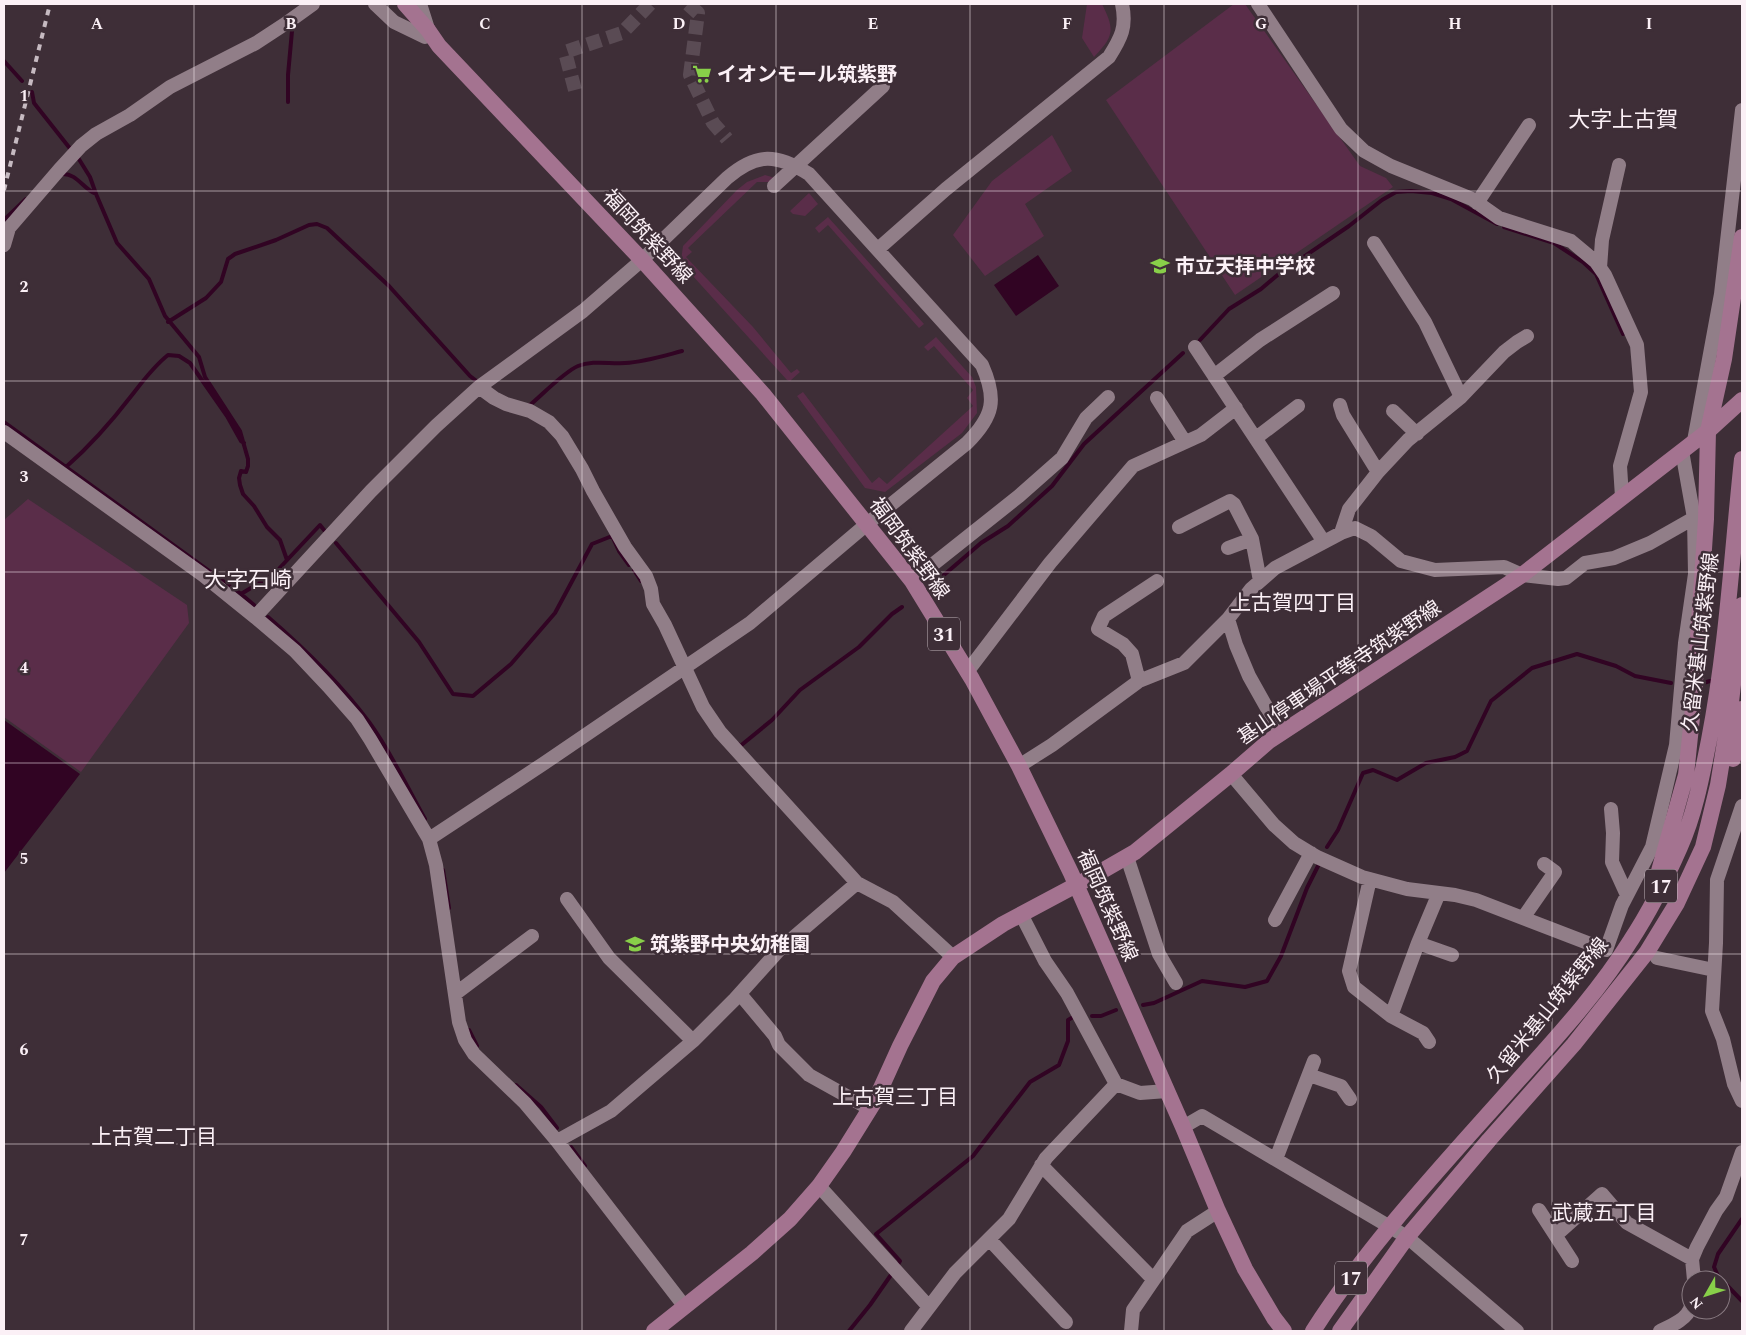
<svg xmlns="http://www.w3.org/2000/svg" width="1746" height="1335" viewBox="0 0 1746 1335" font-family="Spectral,'Noto Sans JP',serif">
<rect width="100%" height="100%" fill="#3e2e37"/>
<path fill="#5a2d49" d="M 1087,4 L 1102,4 C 1115,30 1114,36 1094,57 L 1082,38 Z
M 1234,4 L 1245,4 L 1360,166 L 1386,178 L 1393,187 L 1235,295 L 1106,100 Z
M 1052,135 L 1072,171 L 1025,204 L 1044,236 L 985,276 L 953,235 L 992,181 Z
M 765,175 L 775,178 L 771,182 L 757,182 L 688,248 L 692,252 L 686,257 L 753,327 L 791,373 L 797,369 L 800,372 L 790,381 L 787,380 L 682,264 L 681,261 L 683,246 L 737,190 L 747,182 Z
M 809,193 L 818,204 L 805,216 L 793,214 L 790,211 Z
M 828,217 L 924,324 L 919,328 L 828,225 L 819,233 L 815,228 Z
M 936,337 L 972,377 L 976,387 L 977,413 L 962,433 L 885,492 L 865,488 L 797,396 L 803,392 L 872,483 L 879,477 L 887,484 L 973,406 L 967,398 L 973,390 L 934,346 L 928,351 L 924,347 Z
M 28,499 L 187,605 L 189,623 L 81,772 L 4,717 L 4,520 Z"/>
<path fill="#310423" d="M 1038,255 L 1059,286 L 1016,316 L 994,285 Z
M 4,720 L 80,774 L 4,873 Z"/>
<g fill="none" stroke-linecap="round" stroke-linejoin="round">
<path stroke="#310423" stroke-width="4" d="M 4,61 L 22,81
M 32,92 L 34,103 L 72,151
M 288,102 L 288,75 L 292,31
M 77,156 L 90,177 L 96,194
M 62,174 C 77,173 83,189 96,194 L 117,243 L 149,279 L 165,316 L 199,357 L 205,377 L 240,431 L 248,459 L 248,466 L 246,472 L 241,471 L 239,478 L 240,485 L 243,494 L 254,506 L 267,527 L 280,540 L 287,560
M 4,220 L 26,199
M 1504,227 L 1554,243 L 1583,262 L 1596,274 L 1623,334
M 168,322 L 206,298 L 221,282 L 228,259 L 235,254 L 276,240 L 309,225 L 317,224 L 327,228 L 389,286 L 470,376 L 479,383
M 1200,340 L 1229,309 L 1261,289 L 1280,273 L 1349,226 L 1382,200 L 1396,192 L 1411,191 L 1432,193 L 1451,199 L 1497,224
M 528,405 L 530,405 C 543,394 564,372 578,366 C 593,360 609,364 625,363 C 644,362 663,356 682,351
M 4,422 L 241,594 L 274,574 L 320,525 L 324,530
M 66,467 C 90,446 112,421 132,395 C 143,381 153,367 168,355 L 179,356 L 190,363 L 227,416 L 241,441 L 244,443
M 336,543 L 419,642 L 453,694 L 473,696 L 511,664 L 555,613 L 592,544 L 612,536 L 619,551 L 629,565
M 634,570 L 641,581
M 930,587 L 981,543 L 1008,526 L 1052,486 L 1084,444 L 1183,353
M 241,594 L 254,605
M 268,617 C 305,649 340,683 369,722 C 391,752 407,787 425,819
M 1703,683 L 1710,681
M 738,744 L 739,747 L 772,720 L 800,690 L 859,647 L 892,614 L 902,607
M 1327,847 L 1338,830 L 1363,773 L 1373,770 L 1397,780 L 1426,763 L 1455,757 L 1467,751 L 1491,701 L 1532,668 L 1577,654 L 1616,666 L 1635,676 L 1671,683
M 443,870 L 449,908
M 1143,1005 L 1154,1003 L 1202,981 L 1245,987 L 1267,981 L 1281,956 L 1307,888 L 1320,862
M 1092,1016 L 1101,1016 L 1116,1010
M 469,1030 L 477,1046
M 516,1085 L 541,1107 L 557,1128
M 571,1147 L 585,1166
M 1742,1219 L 1718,1254 L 1714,1267 L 1718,1276 L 1742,1301
M 897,1266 L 900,1261 L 876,1234 L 973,1156 L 1030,1082 L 1059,1065 L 1068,1041 L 1068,1020 L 1075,1016
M 849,1331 L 870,1305 L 893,1272"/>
<path stroke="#5a4b54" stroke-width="14" stroke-dasharray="14 7" stroke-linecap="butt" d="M 688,4 L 698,13 L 690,75 L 713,123 L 727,139
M 575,90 L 565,52 L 622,33 L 650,4"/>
<path stroke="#917e88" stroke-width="14" d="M 375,4 L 394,22 L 425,37
M 420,4 L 428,29
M 1258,4 L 1341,129 L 1364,151 L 1391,166 L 1472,199 L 1499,218 L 1571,241 L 1596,262 L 1605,275 L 1637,345 L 1641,392 L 1620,466 L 1622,497
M 774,186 L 883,86
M 1477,203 L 1529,125
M 1374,243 L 1425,322 L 1461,397
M 4,245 L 9,228 L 59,170 L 81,146 L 96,134 L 130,115 L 170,87 L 256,43 L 288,22 L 313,4
M 878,249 L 946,189 L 1109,57 C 1121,38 1127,27 1122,4
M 1600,268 L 1602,240 L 1619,165
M 1195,347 L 1324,542
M 1214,376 L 1260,340 L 1333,293
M 479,387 L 494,398 L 506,404 L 530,411 L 549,422 L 562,436 L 582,469 L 593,491 L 625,547 L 646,576 L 651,589 L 653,604 L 665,625 L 703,707 L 720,732 L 857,883 L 893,902 L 953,957
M 1157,398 L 1185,442
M 1340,405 L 1343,415 L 1378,472
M 1393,411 L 1417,434
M 4,432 L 203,575 L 255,617 L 295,651 L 328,686 L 357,719 L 370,739 L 429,839 L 436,865 L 459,1022 L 465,1040 L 474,1054 L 525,1103 L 557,1141 L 685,1307
M 1256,438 L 1298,406
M 1694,441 L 1721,294 L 1742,110
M 1179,527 L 1230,501 L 1234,504 L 1252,539
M 1341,533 L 1349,509 L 1378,472 L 1408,440 L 1461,397 L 1504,352 L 1517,342 L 1527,336
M 1228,548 L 1252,539 L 1260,581
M 912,581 L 1019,496 L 1062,458 L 1086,418 L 1108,397
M 255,617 L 371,491 L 436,426 L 479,387 L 583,311 L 642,260 L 727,178 C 757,152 777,154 809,174 L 982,365 C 997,399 994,416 967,443 L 867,524 L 750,623 L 543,764 L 429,839
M 1228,619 L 1236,645 L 1249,676 L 1281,733
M 967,672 L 1050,563 L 1133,466 L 1201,435 L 1236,408
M 1139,681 L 1132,654 L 1123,644 L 1098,629 L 1104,616 L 1157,581
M 1019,766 L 1052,745 L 1139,681 L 1184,663 L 1228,619 L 1251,589 L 1275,568 L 1341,533 L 1355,528 L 1371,536 L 1401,561 L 1435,570 L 1504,567 L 1522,575 L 1558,579 L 1566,578 L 1585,563 L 1614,558 L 1650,543 L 1694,518
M 1231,774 L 1274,825 L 1294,843 L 1317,857 L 1362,877 L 1407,889 L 1455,895 L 1476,900 L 1606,950 L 1622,905 L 1652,847 L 1676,745 L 1685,643 L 1695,574 L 1694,518 L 1682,451
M 1742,806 L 1717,880 L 1716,943 L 1712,1011 L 1723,1039 L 1734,1084 L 1742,1101
M 1611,809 L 1613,833 L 1612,862 L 1627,895
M 1127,857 L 1159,954 L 1176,983
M 1370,879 L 1349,971 L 1354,987 L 1391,1016
M 567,899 L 609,958 L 693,1041
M 1021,914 L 1045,961 L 1067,993 L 1116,1084
M 1523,918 L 1555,872 L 1544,864
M 1275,920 L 1311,853
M 1418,943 L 1452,955
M 1657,958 L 1714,970
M 455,994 L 532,936
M 740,994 L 775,1036 L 779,1045 L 809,1075 L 870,1109
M 1429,1042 L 1423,1033 L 1391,1016 L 1418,943 L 1439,893
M 1309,1075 L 1341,1086 L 1350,1099
M 1183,1127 L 1202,1116 L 1390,1227 L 1407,1237 L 1517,1331
M 557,1141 L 611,1111 L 693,1041 L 735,999 L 780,949 L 857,883
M 1276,1159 L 1314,1061
M 1041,1165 L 1153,1279
M 819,1186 L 929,1307
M 1539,1210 L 1572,1261
M 1556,1235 L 1602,1194 L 1627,1223 L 1692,1259
M 989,1239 L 1066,1322
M 1694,1280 L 1692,1259 L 1697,1247 L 1716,1211 L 1726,1197 L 1742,1152
M 911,1331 L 955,1273 L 1009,1219 L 1046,1158 L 1116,1084 L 1140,1093 L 1167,1091
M 1131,1331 L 1133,1310 L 1187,1231 L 1218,1211
M 1660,1331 C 1671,1326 1688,1319 1691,1306"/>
<path stroke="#a47390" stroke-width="16" d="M 405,4 L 428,30 L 439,46 L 642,260 L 763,394 L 912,581 L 972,679 L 1019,766 L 1071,873 L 1183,1127 L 1218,1211 L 1245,1269 L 1274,1318 L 1284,1331
M 1733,759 L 1742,709
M 1659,871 L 1686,775 L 1694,698 L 1706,519 L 1708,431 L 1724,359 L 1742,237
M 654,1331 L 752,1253 L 790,1219 L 819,1186 L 843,1152 L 876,1099 L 900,1046 L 933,981 L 953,957 L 1003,924 L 1095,875 L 1135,852 L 1231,774 L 1269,741 L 1522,575 L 1708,431 L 1742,400
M 1313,1331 C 1370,1242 1444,1164 1514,1085 C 1555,1039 1598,993 1631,940 C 1650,911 1666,879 1680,847 C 1695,814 1702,775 1709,740 C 1727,647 1732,553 1742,459
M 1340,1331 L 1407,1237 L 1489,1140 L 1574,1044 L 1647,952 L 1677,903 L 1703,847 L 1718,785 L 1730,711 L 1742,605"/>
<path stroke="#c6bac1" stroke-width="4" stroke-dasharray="6 6" stroke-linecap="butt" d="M 4,190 L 50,4"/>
</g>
<path fill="none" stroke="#fbf0f6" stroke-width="1" stroke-opacity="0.55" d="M 194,4 L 194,1331M 388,4 L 388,1331M 582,4 L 582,1331M 776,4 L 776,1331M 970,4 L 970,1331M 1164,4 L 1164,1331M 1358,4 L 1358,1331M 1552,4 L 1552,1331M 4,191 L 1742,191M 4,381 L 1742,381M 4,572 L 1742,572M 4,763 L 1742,763M 4,954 L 1742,954M 4,1144 L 1742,1144"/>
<defs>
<g id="supermarket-bare" transform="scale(1.5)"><path d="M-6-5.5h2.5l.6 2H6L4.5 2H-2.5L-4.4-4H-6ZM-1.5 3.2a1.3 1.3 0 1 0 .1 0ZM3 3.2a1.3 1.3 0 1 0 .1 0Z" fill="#88cf49" stroke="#3e2e37" stroke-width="2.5" paint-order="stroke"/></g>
<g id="school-bare" transform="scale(1.5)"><path d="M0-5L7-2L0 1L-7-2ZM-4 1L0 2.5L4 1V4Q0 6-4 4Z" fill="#88cf49" stroke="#3e2e37" stroke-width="2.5" paint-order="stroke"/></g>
</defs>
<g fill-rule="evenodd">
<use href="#supermarket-bare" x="702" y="74"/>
<use href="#school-bare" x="1160" y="266"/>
<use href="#school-bare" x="635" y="944"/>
</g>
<g text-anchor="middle" stroke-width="5" stroke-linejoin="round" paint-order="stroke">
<g fill="#3e2e37" stroke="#c2b6bd" stroke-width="1">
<rect x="928" y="617.5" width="32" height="33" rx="4"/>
<rect x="1645" y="869.5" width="32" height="33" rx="4"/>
<rect x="1335" y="1261.5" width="32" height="33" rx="4"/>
</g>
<g font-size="19" font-weight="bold" fill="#fbf0f6">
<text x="944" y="641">31</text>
<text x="1661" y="893">17</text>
<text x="1351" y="1285">17</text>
</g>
<g font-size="20" font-weight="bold" fill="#fbf0f6" stroke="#3e2e37" text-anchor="start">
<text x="717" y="81">イオンモール筑紫野</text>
<text x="1175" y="273">市立天拝中学校</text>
<text x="650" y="951">筑紫野中央幼稚園</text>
</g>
<g font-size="20" fill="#fbf0f6" stroke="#3e2e37">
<text transform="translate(648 236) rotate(47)" y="7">福岡筑紫野線</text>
<text transform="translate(910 548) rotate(54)" y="7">福岡筑紫野線</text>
<text transform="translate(1700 642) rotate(-83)" y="7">久留米基山筑紫野線</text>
<text transform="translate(1339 672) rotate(-34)" y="7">基山停車場平等寺筑紫野線</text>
<text transform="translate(1108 905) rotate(66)" y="7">福岡筑紫野線</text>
<text transform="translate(1547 1010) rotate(-51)" y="7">久留米基山筑紫野線</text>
</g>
<g font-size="21" fill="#fbf0f6" stroke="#3e2e37">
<text x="1293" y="610">上古賀四丁目</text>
<text x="895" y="1104">上古賀三丁目</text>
<text x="154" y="1144">上古賀二丁目</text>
<text x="1604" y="1220">武蔵五丁目</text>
</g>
<g font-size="22" fill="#fbf0f6" stroke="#3e2e37">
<text x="1623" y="127">大字上古賀</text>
<text x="248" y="587">大字石崎</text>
</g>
</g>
<g font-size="16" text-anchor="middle" font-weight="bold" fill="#fbf0f6" stroke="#3e2e37" stroke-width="5" stroke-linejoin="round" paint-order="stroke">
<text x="97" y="29">A</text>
<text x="291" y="29">B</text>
<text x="485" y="29">C</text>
<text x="679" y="29">D</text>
<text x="873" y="29">E</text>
<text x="1067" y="29">F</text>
<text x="1261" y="29">G</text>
<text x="1455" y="29">H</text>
<text x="1649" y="29">I</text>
<text x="24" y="101">1</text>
<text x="24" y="292">2</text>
<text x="24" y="482">3</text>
<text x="24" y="673">4</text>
<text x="24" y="864">5</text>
<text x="24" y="1055">6</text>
<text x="24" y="1245">7</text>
</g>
<rect width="1746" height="1335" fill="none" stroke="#fbf0f6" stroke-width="10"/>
<g transform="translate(1706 1295) rotate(231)"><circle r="24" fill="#3e2e37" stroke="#8a7c83"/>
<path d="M0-4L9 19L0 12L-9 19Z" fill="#88cf49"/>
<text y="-8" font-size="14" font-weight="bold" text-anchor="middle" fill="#fbf0f6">N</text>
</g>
</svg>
